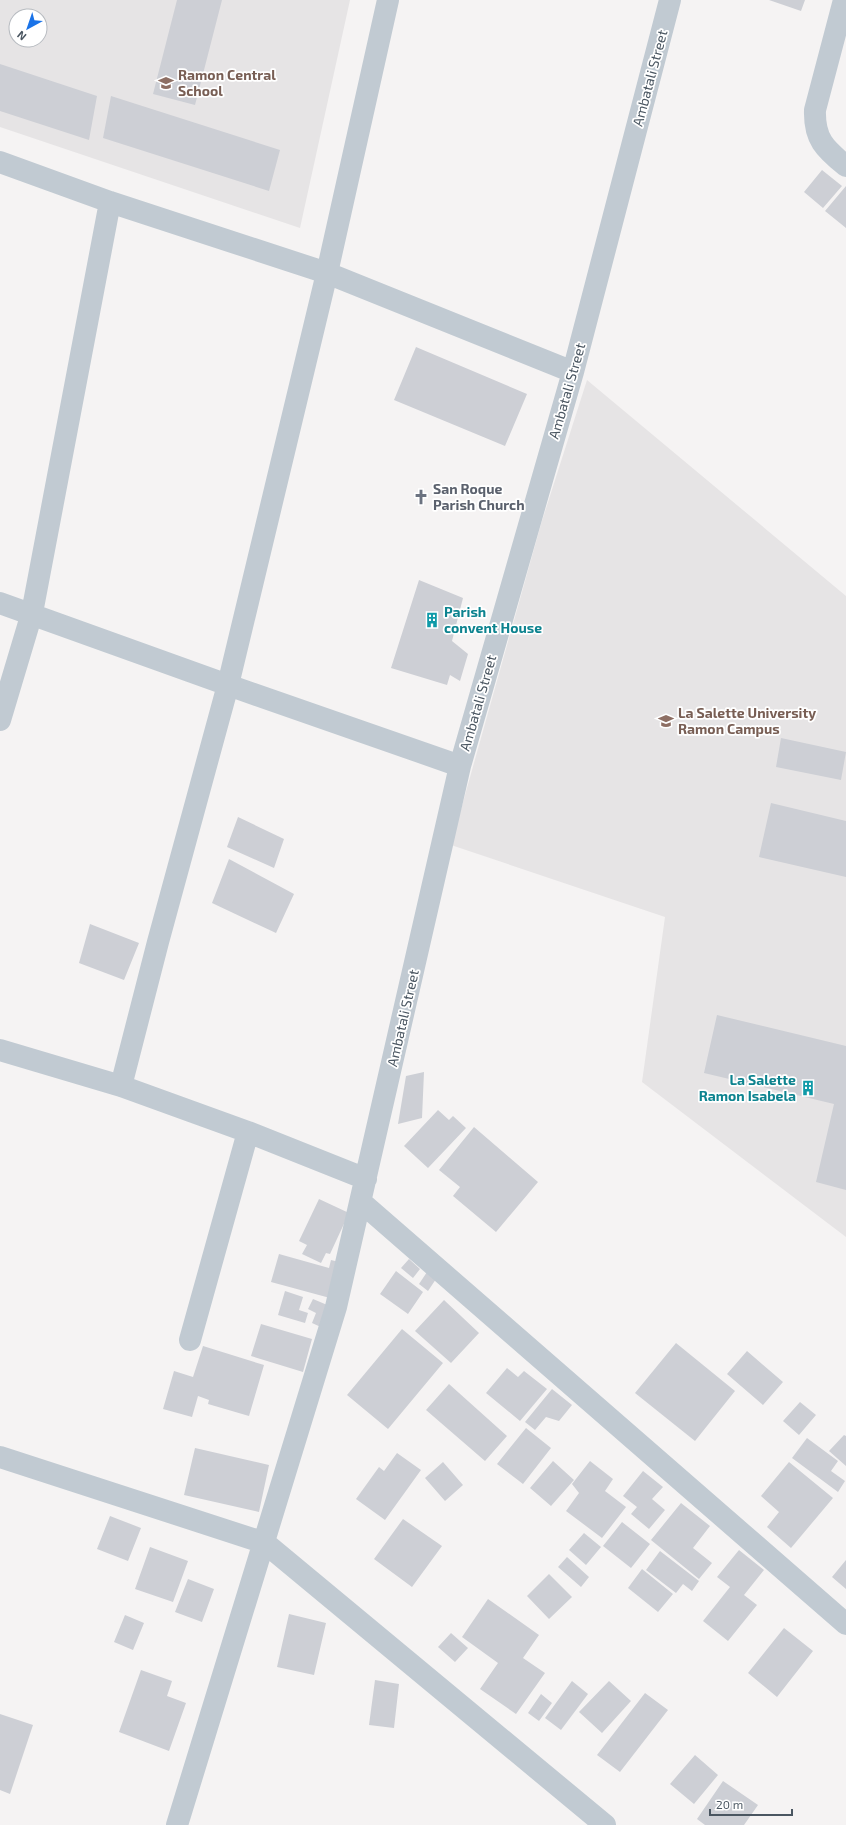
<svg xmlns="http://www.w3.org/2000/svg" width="846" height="1825" viewBox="0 0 846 1825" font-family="'Exo 2',sans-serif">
<rect width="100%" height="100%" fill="#f5f3f3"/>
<path fill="#e6e4e5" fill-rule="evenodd" d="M 0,0 L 350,0 L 300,228 L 0,127 ZM 16,16 L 40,16 L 40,40 L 16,40 Z
M 587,380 L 846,596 L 846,1237 L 642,1082 L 665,917 L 451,845 L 541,524 Z"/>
<path fill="#cdcfd5" d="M 177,0 L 222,0 L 195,105 L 153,94 Z
M 769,0 L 805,0 L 801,11 Z
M 0,64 L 97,96 L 89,140 L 0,111 Z
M 111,96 L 280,150 L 269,191 L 103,138 Z
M 822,170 L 842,186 L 823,208 L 804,192 Z
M 846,186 L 846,228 L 825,211 Z
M 416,347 L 527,394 L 505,446 L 394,400 Z
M 419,580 L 463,598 L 452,641 L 468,654 L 460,681 L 450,675 L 447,685 L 391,668 Z
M 781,738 L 846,752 L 841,780 L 776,767 Z
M 771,803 L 846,821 L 846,877 L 759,857 Z
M 238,817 L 284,839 L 274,868 L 227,847 Z
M 229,859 L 294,894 L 276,933 L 212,903 Z
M 90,924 L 139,943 L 124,980 L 79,963 Z
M 717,1015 L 846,1046 L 846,1190 L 816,1182 L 834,1104 L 704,1073 Z
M 424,1072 L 422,1118 L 398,1124 L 406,1076 Z
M 438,1110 L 449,1120 L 453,1116 L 466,1128 L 428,1168 L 404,1146 Z
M 474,1127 L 538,1182 L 496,1232 L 453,1196 L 460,1187 L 439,1170 Z
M 319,1199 L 349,1213 L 330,1254 L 326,1253 L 321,1263 L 302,1254 L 307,1245 L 299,1241 Z
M 279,1254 L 329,1268 L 331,1260 L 339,1262 L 330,1298 L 271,1282 Z
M 409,1259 L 420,1269 L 413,1278 L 401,1268 Z
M 396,1271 L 423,1292 L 408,1314 L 380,1294 Z
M 427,1272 L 436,1279 L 428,1291 L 419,1284 Z
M 285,1291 L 303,1297 L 299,1310 L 308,1313 L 305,1323 L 278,1315 Z
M 313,1299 L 332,1307 L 323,1328 L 312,1323 L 316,1313 L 308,1309 Z
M 444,1300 L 479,1333 L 451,1363 L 415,1331 Z
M 261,1324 L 312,1339 L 303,1372 L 251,1356 Z
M 402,1329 L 443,1363 L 388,1429 L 347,1395 Z
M 676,1343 L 735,1391 L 695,1441 L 635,1393 Z
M 203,1346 L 264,1365 L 249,1416 L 208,1404 L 209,1400 L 198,1396 L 192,1417 L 163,1409 L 174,1371 L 193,1377 Z
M 747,1351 L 783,1382 L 763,1405 L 727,1374 Z
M 507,1368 L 518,1377 L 524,1371 L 547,1389 L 520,1421 L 486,1393 Z
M 449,1384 L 507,1436 L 485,1461 L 426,1410 Z
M 552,1389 L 572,1405 L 559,1421 L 546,1417 L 535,1430 L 525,1422 Z
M 800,1402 L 816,1415 L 799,1435 L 783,1421 Z
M 526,1428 L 551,1448 L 523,1484 L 497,1464 Z
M 844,1435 L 846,1436 L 846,1466 L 829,1451 Z
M 807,1438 L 838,1461 L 831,1471 L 845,1481 L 838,1492 L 792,1458 Z
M 195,1448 L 269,1465 L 259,1512 L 184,1495 Z
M 397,1453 L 421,1470 L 385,1520 L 356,1499 L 379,1467 L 384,1471 Z
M 553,1461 L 574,1480 L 551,1506 L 530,1488 Z
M 590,1461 L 613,1479 L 605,1491 L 626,1507 L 602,1538 L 566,1511 L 579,1493 L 572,1484 Z
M 443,1462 L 463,1485 L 445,1501 L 425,1478 Z
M 789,1462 L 833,1498 L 791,1548 L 767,1527 L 779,1512 L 761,1496 Z
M 643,1471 L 663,1487 L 652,1499 L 665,1510 L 649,1529 L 631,1514 L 637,1507 L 623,1496 Z
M 681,1503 L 710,1526 L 693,1548 L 712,1563 L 699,1579 L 651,1540 Z
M 110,1516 L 141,1528 L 128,1561 L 97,1549 Z
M 403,1519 L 442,1546 L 412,1587 L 374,1559 Z
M 622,1522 L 650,1544 L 631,1568 L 603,1546 Z
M 584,1533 L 601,1547 L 586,1565 L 569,1550 Z
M 150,1547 L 188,1561 L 173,1602 L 135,1589 Z
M 739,1550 L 764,1570 L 744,1595 L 757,1605 L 728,1641 L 703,1621 L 730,1587 L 717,1577 Z
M 660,1551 L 699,1581 L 692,1591 L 683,1584 L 676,1593 L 646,1570 Z
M 567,1557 L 589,1577 L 581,1587 L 558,1567 Z
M 846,1560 L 846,1589 L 832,1577 Z
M 642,1569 L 673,1594 L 658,1612 L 628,1588 Z
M 549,1574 L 572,1597 L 549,1619 L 527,1596 Z
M 188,1579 L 214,1589 L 202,1622 L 175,1612 Z
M 488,1599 L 539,1635 L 523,1658 L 545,1673 L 516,1714 L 480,1689 L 498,1663 L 462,1637 Z
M 289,1614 L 326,1623 L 314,1675 L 277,1667 Z
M 125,1615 L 144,1623 L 133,1650 L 114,1642 Z
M 784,1628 L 813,1651 L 777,1697 L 748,1673 Z
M 451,1633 L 468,1648 L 455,1662 L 438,1647 Z
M 141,1670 L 172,1681 L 167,1696 L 186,1703 L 169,1751 L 119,1732 Z
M 375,1680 L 399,1684 L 394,1728 L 369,1725 Z
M 572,1681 L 588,1694 L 561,1730 L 545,1718 Z
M 609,1681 L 631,1701 L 602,1733 L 579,1712 Z
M 645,1693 L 668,1710 L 620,1772 L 597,1755 Z
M 541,1694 L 552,1703 L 539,1721 L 528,1713 Z
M 0,1714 L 33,1725 L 10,1794 L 0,1790 Z
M 695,1755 L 718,1775 L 694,1804 L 670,1784 Z
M 723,1781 L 758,1805 L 744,1825 L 705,1825 L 697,1819 Z"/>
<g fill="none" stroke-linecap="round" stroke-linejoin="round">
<path stroke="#c1cad2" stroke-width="22" d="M 844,0 L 815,110 C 814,139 825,149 846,166
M 0,162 L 110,202 L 327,273 L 573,372
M 0,603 L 228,685 L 460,766
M 0,720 L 32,613 L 110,202
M 0,1050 L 121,1086 L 248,1132 L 366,1179
M 121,1086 L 158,942 L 228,685 L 327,273 L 388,0
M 361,1202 L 846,1624
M 190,1340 L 248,1132
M 0,1457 L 265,1543 L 605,1825
M 177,1825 L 336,1307 L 460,766 L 573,372 L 670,0"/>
</g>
<defs>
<g id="school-bare" transform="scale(1.2)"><path d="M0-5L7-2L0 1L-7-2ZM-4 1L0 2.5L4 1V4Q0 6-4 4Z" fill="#8d6e63" stroke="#fff" stroke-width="2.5" paint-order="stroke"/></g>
<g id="church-bare" transform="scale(1.2)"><path d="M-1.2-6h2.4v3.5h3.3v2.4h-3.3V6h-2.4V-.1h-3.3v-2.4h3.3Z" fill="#6b7280" stroke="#fff" stroke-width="2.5" paint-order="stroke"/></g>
<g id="building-bare" transform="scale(1.2)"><path d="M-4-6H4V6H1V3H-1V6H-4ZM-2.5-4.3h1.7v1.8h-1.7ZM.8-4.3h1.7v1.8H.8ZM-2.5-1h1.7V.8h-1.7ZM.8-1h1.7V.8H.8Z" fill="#0f9aa8" stroke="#fff" stroke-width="2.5" paint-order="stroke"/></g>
<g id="university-bare" transform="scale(1.2)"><path d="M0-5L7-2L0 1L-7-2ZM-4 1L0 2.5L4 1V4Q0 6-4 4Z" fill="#8d6e63" stroke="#fff" stroke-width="2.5" paint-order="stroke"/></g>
</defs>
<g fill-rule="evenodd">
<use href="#school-bare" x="166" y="83"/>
<use href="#church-bare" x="421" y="497"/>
<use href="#building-bare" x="432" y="620"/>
<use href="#university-bare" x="666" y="721"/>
<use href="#building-bare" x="808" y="1088"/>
</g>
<g text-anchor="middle" stroke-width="3.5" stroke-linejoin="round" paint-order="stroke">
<g font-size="14" font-weight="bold" fill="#785e54" stroke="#fff" text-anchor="start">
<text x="178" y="80">Ramon Central<tspan x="178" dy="16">School</tspan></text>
<text x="678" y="718">La Salette University<tspan x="678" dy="16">Ramon Campus</tspan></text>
</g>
<g font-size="14" fill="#4a5661" stroke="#fff">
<text transform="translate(650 78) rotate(-75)" y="5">Ambatali Street</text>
<text transform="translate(567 391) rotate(-74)" y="5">Ambatali Street</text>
<text transform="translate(478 703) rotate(-74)" y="5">Ambatali Street</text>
<text transform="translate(403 1018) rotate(-77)" y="5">Ambatali Street</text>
</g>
<g font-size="14" font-weight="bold" fill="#5b616d" stroke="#fff" text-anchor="start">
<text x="433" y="494">San Roque<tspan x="433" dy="16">Parish Church</tspan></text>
</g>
<g font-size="14" font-weight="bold" fill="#0d838f" stroke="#fff" text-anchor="start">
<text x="444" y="617">Parish<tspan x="444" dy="16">convent House</tspan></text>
<text x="796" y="1085" text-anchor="end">La Salette<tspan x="796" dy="16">Ramon Isabela</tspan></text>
</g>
</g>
<g transform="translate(28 28) rotate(220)"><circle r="19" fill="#ffffff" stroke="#b7bbc0"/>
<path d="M0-3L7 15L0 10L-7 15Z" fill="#1a73e8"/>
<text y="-6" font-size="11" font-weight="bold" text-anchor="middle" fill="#4a5661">N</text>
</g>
<path d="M710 1809v6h82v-6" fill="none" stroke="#4a5661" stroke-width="2"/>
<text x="716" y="1809" font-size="12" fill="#4a5661" stroke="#ffffff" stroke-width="3" paint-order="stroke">20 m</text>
</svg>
